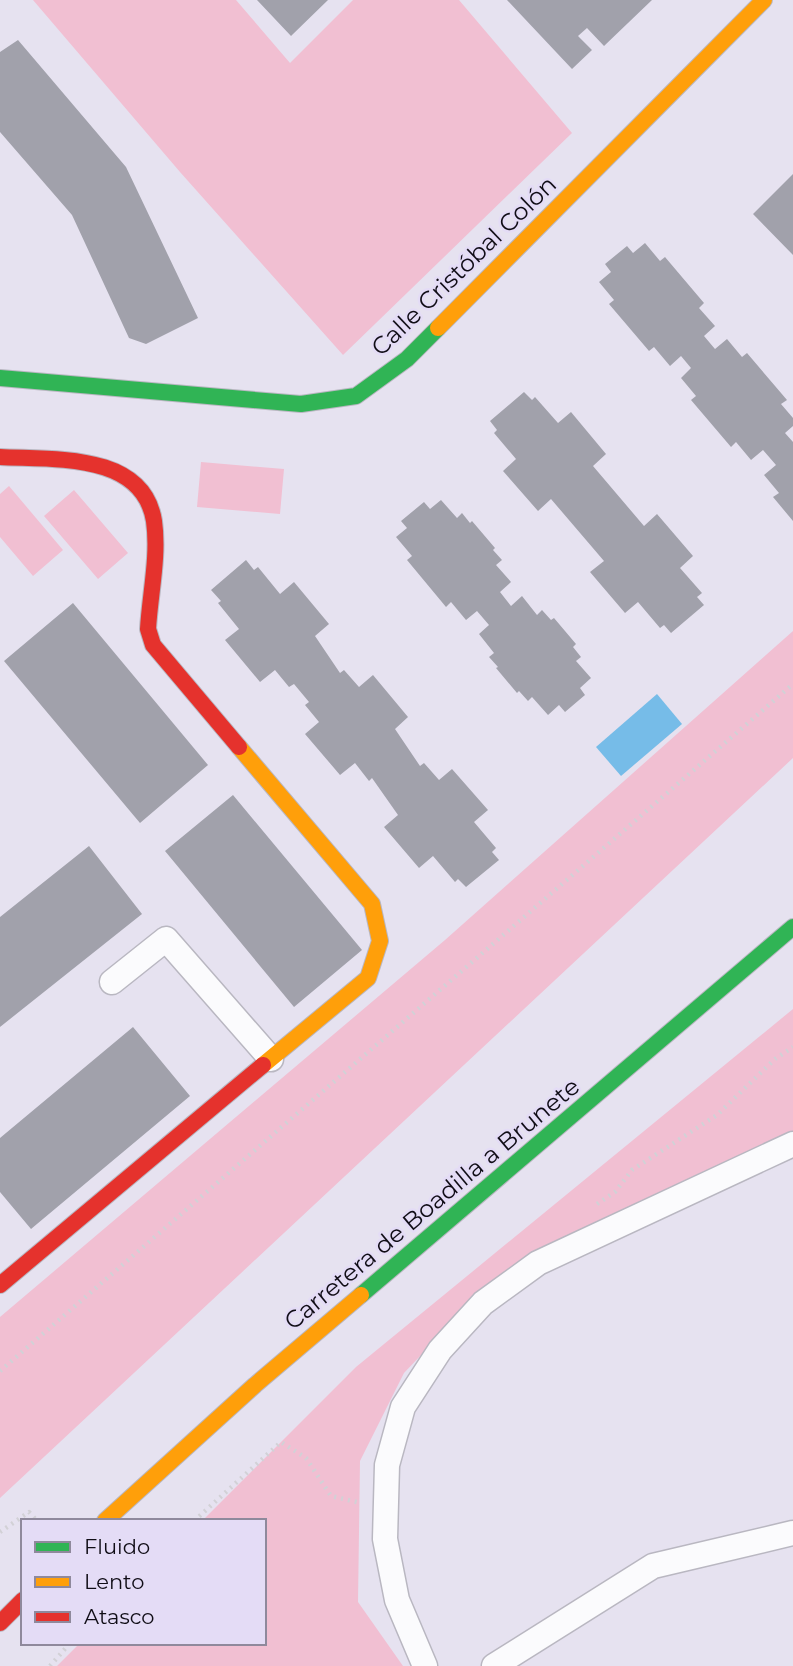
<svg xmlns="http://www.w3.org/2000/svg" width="793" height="1666" viewBox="0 0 793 1666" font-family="Montserrat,sans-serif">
<rect width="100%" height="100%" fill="#e6e2f0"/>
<path fill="#f1bfd2" d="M 33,0 L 236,0 L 290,63 L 353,0 L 459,0 L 572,133 L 343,355 L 180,172 Z
M 201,462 L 284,469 L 280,514 L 197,507 Z
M 9,486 L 63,550 L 33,576 L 0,537 L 0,494 Z
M 74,490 L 128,553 L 98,579 L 44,516 Z
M 793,631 L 793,758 L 0,1498 L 0,1317 L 445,940 Z
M 793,1009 L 793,1131 L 480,1293 L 404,1373 L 360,1461 L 358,1602 L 403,1666 L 57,1666 L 80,1643 L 264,1643 L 264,1521 L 202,1521 L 356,1367 Z"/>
<path fill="#76bce8" d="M 657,694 L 682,724 L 621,776 L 596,747 Z"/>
<path fill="#a1a1ab" d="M 257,0 L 328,0 L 291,36 Z
M 507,0 L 652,0 L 604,46 L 587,28 L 578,36 L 592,50 L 572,69 Z
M 18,40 L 126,167 L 198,318 L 146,344 L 129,338 L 72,215 L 0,132 L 0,52 Z
M 793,174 L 793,255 L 753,214 Z
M 645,243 L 660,261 L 665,257 L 704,303 L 699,308 L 715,326 L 704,336 L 715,349 L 727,339 L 742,357 L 747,353 L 787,400 L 781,404 L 793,418 L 793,426 L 785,433 L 793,442 L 793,521 L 773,497 L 779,493 L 764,475 L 776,465 L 763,450 L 751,460 L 736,442 L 731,447 L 691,400 L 696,396 L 681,378 L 691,368 L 681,356 L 670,366 L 654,347 L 649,351 L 609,304 L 614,300 L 599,282 L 611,272 L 605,264 L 627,246 L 633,253 Z
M 524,392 L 532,400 L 535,397 L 558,423 L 571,412 L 606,454 L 593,466 L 644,526 L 657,514 L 693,556 L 680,568 L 702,593 L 697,597 L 704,605 L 671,633 L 664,625 L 660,628 L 638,602 L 625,613 L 590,572 L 604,561 L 551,499 L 538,511 L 503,471 L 516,459 L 494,433 L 497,430 L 490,421 Z
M 441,500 L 457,518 L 462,513 L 470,523 L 472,521 L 495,548 L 493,550 L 502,560 L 496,565 L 511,582 L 500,592 L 511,606 L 522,596 L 537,615 L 542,610 L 551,620 L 554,618 L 576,644 L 573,647 L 581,657 L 576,661 L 591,678 L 580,688 L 585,695 L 565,712 L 559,705 L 548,715 L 532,697 L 528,701 L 519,691 L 517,693 L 496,668 L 498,667 L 489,657 L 494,653 L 479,634 L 489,625 L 477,611 L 466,620 L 451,602 L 446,607 L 407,560 L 412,556 L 396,537 L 407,528 L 401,521 L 424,502 L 430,509 Z
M 246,560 L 254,570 L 258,567 L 280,594 L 294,582 L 329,624 L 315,636 L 340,673 L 344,670 L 359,687 L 373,675 L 408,717 L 395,729 L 420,766 L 424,763 L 439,780 L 452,769 L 488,810 L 474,822 L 496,848 L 492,852 L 499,860 L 466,887 L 458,879 L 455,882 L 433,856 L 419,868 L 384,827 L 398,815 L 372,778 L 369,781 L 355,763 L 340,775 L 305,734 L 319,722 L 305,705 L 309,702 L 294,684 L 289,687 L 275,670 L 260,682 L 225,640 L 239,629 L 218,603 L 221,601 L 211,590 Z
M 73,603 L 208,765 L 140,823 L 4,661 Z
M 233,795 L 362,950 L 294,1007 L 165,851 Z
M 89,846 L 142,914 L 0,1027 L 0,917 Z
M 133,1027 L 190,1096 L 31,1229 L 0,1192 L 0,1138 Z"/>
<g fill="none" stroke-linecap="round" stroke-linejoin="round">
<g stroke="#b9b7c1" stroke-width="27">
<path id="street" d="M 112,982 L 166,939 L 271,1059
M 425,1666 L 397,1600 L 385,1539 L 387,1465 L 403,1407 L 440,1350 L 483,1303 L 538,1263 L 793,1144
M 494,1666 L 653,1566 L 793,1533"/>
</g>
<g stroke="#b9b7c1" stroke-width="18">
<path id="fast" d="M 0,378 L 301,404 L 356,396 L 407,359 L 438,328
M 361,1295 L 793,927"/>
</g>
<g stroke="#b9b7c1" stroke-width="18">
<path id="slow" d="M 438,328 L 764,0
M 239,747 L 372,904 L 380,941 L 368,978 L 263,1065
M 105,1521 L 255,1385 L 361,1295"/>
</g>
<g stroke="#b9b7c1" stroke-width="18">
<path id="jam" d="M 0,457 C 53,460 143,452 154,521 C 159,556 150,594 148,629 L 153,645 L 239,747
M 0,1285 L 263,1065
M 0,1623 L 23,1600"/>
</g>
<path stroke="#d2d1d6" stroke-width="4.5" stroke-dasharray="2 5" stroke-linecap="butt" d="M 597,1204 L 615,1192 L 632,1170 L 717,1115 L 775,1059 L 793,1047
M 0,1371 L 793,684
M 194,1521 L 281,1442 L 306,1458 L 331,1496 L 361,1503
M 0,1532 L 29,1512 L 37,1521
M 50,1666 L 70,1643"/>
<use href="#street" stroke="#fbfbfd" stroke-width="24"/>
<use href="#fast" stroke="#30b455" stroke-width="16"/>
<use href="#slow" stroke="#ff9f0a" stroke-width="16"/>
<use href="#jam" stroke="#e5322d" stroke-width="16"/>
</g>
<g text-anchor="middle" stroke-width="5" stroke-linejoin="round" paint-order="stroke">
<g font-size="24" fill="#100d16" stroke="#e4dcf6">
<text transform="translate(464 266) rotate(-44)" y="8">Calle Cristóbal Colón</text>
<text transform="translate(432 1204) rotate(-40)" y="8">Carretera de Boadilla a Brunete</text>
</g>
</g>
<rect x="21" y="1519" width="245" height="126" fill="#e4dcf6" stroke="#8f899c" stroke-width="2"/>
<rect x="35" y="1542" width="35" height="10" fill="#30b455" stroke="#8f899c" stroke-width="2"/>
<text x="84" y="1554" font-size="21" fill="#100d16">Fluido</text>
<rect x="35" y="1577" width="35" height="10" fill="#ff9f0a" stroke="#8f899c" stroke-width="2"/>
<text x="84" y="1589" font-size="21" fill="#100d16">Lento</text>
<rect x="35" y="1612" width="35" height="10" fill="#e5322d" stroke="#8f899c" stroke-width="2"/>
<text x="84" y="1624" font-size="21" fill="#100d16">Atasco</text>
</svg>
